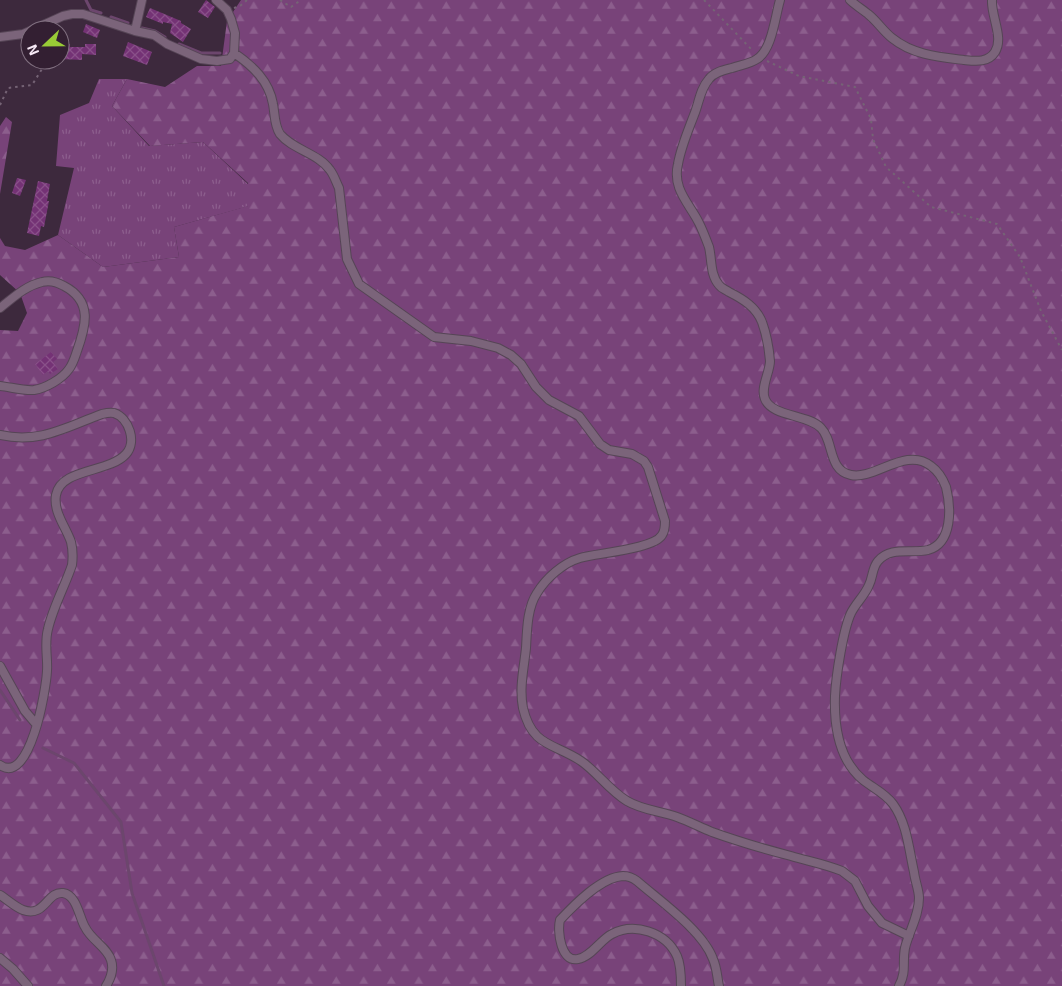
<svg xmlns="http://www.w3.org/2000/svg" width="1062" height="986" viewBox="0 0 1062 986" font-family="'Exo 2',sans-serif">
<defs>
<pattern id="grass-tufts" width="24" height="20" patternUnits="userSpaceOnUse" patternTransform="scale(1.25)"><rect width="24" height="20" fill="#784379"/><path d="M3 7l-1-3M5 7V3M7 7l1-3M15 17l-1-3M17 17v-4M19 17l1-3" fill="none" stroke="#8c5e8d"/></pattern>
<pattern id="forest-firs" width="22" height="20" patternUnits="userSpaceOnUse" patternTransform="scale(1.25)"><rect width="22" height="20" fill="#784379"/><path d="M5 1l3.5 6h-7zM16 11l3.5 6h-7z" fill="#8c5e8d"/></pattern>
<pattern id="building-cross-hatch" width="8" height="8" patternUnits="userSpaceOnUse" patternTransform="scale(1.25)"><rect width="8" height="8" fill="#743275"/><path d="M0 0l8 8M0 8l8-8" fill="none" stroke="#895089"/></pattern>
</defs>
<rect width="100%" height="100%" fill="#3d293d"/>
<path fill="url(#grass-tufts)" d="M 99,79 L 127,79 L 112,106 L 149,146 L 203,142 L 248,184 L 249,206 L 174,227 L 179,257 L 103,267 L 58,235 L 74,168 L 56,166 L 60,115 L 89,103 Z"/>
<path fill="url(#forest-firs)" d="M 241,0 L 1062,0 L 1062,986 L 0,986 L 0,330 L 18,331 L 27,313 L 20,293 L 0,275 L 0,238 L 5,246 L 25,250 L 58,235 L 103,267 L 179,257 L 174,227 L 248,206 L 248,183 L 203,142 L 150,146 L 112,106 L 127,79 L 165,87 L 197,66 L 221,66 L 227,21 Z
M 6,117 L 12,122 L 0,194 L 0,126 Z"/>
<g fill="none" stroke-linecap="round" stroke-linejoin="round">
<path stroke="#6c466d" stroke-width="3" d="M 86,0 L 91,10 L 101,13
M 111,17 L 128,23
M 142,28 L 155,31 L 165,37
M 179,44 L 201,53 L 220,53
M 0,690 L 20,720
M 43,748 L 74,763 L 121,822 L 132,893 L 164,986"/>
</g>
<path fill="url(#building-cross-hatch)" d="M 206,0 L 215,7 L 208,18 L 198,12 Z
M 150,8 L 181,21 L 181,23 L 191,29 L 183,42 L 170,33 L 172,24 L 163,22 L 163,24 L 146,17 Z
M 86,24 L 100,30 L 97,38 L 83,32 Z
M 128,42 L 152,52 L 147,65 L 123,56 Z
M 60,44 L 70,44 L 70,47 L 85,47 L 85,44 L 96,44 L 96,55 L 82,54 L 82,60 L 60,59 Z
M 17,178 L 26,180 L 20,196 L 12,193 Z
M 38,181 L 50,184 L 47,201 L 49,201 L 44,227 L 41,226 L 39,236 L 27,233 Z
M 51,352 L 57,359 L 53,362 L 58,369 L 50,374 L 48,371 L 43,375 L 35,364 Z"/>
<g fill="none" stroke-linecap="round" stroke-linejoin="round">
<g stroke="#564556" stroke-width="10">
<path id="minor" d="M 780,0 C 775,17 772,50 757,59 C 750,64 740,65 732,68 C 724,70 714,72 709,79 C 700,89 699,103 694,115 C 688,131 681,147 678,164 C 672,189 689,203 699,223 C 703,231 706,239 709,247 C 712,259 710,275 719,285 C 722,289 725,289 729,292 C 743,299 756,307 762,322 C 766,333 769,349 770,361 C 770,372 760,388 765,399 C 772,417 808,414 821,428 C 834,441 828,471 851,475 C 875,480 906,446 931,466 C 938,471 943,479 946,487 C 951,507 953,543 928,550 C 911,554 891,546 878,561 C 872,568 873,577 869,585 C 865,595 856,603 851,613 C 843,630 836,676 835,696 C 834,725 839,760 863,780 C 873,788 885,793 893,804 C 907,823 909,850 914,872 C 915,881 919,890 919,898 C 919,916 909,931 905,948 C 902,963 907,971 899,986
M 850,0 C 855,5 862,9 868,14 C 877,21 883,31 892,38 C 913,55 939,57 964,60 C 975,61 988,63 995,52 C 1004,38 991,16 992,0
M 32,30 L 63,16 L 72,14 L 83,14 L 135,31 L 154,35 L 167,44 L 201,59 L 217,61 L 230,59 L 234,53 L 235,33 L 231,19 L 227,10 L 216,0
M 135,31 L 142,0
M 0,37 L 23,34 L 30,31
M 234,53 C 253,66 269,81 273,104 C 275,114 274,125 280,134 C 293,150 318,153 330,170 C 334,175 336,182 339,188 L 347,259 L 359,284 L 434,337 L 471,341 L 498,348 L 511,355 L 521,364 L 536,387 L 549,400 L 579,416 L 600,444 L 609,450 L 632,454 L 644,461 L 648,467 L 665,521 C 665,525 665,531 662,535 C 654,549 598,553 580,558 C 563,563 546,578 537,593 C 527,608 527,631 526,648 C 524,668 519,688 523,708 C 532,747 554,743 581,761 C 597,772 609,790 627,801 C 642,810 660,811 677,817 C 688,821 700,827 712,832 C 737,841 764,849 791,856 C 808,861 825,864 842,871 L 855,881 L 868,906 L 882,923 L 909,936
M 0,308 C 13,298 25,286 42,282 C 49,280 57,282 64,286 C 93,301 86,326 77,351 C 75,357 73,364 69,369 C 62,379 46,388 34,390 C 24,391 10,387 0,386
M 0,435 C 40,444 66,427 102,414 C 106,413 110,412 114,413 C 129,418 137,442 126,454 C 109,473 61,468 56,495 C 53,512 66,527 71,542 C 73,550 73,557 72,565 C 65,586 53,607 48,629 C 44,644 48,657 47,671 C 46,690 30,786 0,765
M 0,666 L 25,711 L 36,724
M 0,895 C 8,900 15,907 23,910 C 45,918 47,891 63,893 C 77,895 79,917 85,927 C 91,940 107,947 111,960 C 114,969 111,978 106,986
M 0,958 L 13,969 L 28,986
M 681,986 C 681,976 681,965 677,956 C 666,932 634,922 612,934 C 600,940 591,957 578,959 C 561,963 557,931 560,920 C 574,905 601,877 623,876 C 629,876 633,878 637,881 C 660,901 703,931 713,959 C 717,968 717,977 719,986"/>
</g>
<path stroke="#756375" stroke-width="2" stroke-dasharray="2.5 4" stroke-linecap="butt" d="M 280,0 L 291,7 L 301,0
M 704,0 L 753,51
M 234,8 L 240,6 L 247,0
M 767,61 L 799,76 L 855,87 L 871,119 L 873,139 L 886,167 L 931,207 L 997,224 L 1020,257 L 1041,311 L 1062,350
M 0,105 L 8,88 L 32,85 L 42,69 L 56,65"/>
<use href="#minor" stroke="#7b647a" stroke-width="8"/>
</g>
<g transform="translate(45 45) rotate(248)"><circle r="24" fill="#331f32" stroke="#817080"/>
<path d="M0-4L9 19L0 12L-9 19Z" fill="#99cb36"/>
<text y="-8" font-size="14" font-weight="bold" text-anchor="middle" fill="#f7e9f6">N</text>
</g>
</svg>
